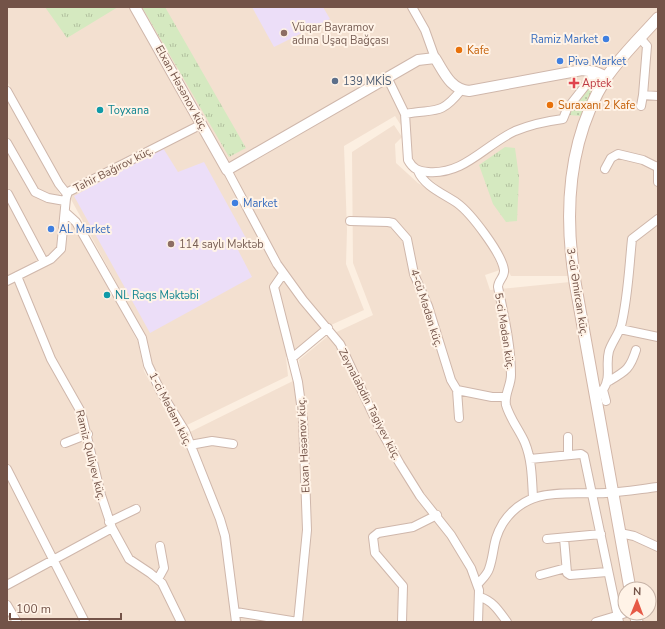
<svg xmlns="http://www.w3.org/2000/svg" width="665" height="629" viewBox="0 0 665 629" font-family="'Nunito Sans',sans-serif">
<defs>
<pattern id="grass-dots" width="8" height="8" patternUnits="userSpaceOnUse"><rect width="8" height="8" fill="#d5e9c0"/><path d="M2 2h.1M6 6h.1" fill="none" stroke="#b1bf9e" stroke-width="1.8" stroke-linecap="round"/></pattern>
<pattern id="park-tufts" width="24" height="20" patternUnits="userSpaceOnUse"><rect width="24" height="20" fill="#d5e9c0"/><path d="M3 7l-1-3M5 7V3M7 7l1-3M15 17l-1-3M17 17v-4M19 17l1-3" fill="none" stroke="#b1bf9e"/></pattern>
</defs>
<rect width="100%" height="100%" fill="#fcefe1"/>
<path fill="#f3e0d0" d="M 7,7 L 658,7 L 658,622 L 641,622 L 640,613 L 649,613 L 649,589 L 635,589 L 579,276 L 511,276 L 495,245 L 466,207 L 426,176 L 411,158 L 409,138 L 395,116 L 344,146 L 347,230 L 346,264 L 364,310 L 320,330 L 286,357 L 288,376 L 185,426 L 153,370 L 145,336 L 7,81 Z
M 7,100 L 55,185 L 138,342 L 144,371 L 180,437 L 301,377 L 299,360 L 328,336 L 373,315 L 353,263 L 352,152 L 394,125 L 402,137 L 395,144 L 396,163 L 418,183 L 462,211 L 488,245 L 500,270 L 485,275 L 490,290 L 570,282 L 625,589 L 625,613 L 631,613 L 633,622 L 7,622 Z"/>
<path fill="#ecdef8" d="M 252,7 L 323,7 L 330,19 L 274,47 Z
M 163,148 L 178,172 L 204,162 L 247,240 L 237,248 L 252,277 L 150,333 L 74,196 Z"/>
<path fill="url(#grass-dots)" d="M 594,80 L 599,84 L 581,116 L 569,115 Z"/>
<path fill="url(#park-tufts)" d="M 45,7 L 118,7 L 67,38 Z
M 142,7 L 165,7 L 246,148 L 229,157 Z
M 505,147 L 515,148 L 519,177 L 517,221 L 506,222 L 493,204 L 479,165 Z"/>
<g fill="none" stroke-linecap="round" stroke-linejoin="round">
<g stroke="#cfb7ab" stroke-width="10">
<path id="minor" d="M 412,7 L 425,30 L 435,58
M 640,38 L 647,46 L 643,95 L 658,96
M 387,77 L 405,114 L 408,160 C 413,169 418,171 428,172 C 464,175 485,145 515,131 C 530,125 547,121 563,119 L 567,109 L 596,72
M 7,91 L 59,184 L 67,194
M 641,106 L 643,95
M 405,114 C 434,108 440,117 461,90
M 7,143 L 35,192 L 48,198 L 65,201
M 658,166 L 658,182
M 605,169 L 611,158 L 618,154 L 643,160 L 657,167
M 227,170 L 277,264 L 303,300 L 340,344 L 379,427 L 400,464 L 420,496 L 451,535 L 471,568 L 479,590 L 478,622
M 418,171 C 424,186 444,194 457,203 C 471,213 502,254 504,270 C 505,277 498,280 498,287 C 504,316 511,345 511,375 C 511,386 504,394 506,405 C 510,419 520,431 525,443 C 532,460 532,480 533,498
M 8,194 L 44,262
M 65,212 L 76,222 L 142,338 L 148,365 L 161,392 L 185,431 L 220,519 L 225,536 L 236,622
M 350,221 L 388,222 L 393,223 L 407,239 L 414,274 L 428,306 L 451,380 L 457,390 L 492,397 L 506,397
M 17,276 L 51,359 L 81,412 L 101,495 L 112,528 L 129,559 L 150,573 L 162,583 L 181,622
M 7,281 L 51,259 L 61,249 L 66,198 L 68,192 L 202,124
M 620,329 L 658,337
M 292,358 L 328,328
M 609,381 C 626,371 630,369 636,350
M 457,390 L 459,418
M 603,390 L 606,401
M 595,391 L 603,390 C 612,376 605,366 609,351 C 612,342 618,335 621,326 C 628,298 629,268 632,239 L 658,219
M 65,443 L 88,434
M 190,445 L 212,441 L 233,444
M 568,455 L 568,437
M 530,459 L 581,454 L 584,456 L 619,622
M 7,469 L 85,622
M 109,522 L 136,509
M 620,533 L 634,536 L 658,547
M 564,538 L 567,573 L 570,575 L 607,572
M 547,539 L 601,534
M 540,575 L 566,568
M 158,579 L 164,568 L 160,546
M 478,584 C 482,579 487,575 489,569 C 495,552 492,541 503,523 C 528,485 567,495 606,493 C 623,492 641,489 658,487
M 7,585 L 112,528
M 480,597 C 493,601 499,611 507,622
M 7,605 L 17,622
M 236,612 L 298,622 L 307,530 L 303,419 L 298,382 L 274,287 L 283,274
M 402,622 L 403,586 L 375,553 L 373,537 L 378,533 L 413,527 L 437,515
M 596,622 L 626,613"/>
</g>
<g stroke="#cfb7ab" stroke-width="12">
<path id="tertiary" d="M 135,7 L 227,170 L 418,60 L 435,58 C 444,72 450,89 469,91 L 582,70 L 596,72 L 607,77"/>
</g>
<g stroke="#d2b6a8" stroke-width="13">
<path id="secondary" d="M 630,589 L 575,282 C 564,213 568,139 606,78 C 621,56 641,37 658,18
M 635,613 L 637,622"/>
</g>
<use href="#minor" stroke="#fff" stroke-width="8"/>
<use href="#tertiary" stroke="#fff" stroke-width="10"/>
<use href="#secondary" stroke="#fff" stroke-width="11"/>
</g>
<g fill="#8d6e63" stroke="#fff3e7" stroke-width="1.5">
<circle cx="284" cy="33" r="4"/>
<circle cx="171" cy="244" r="4"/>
</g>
<g fill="#3f7fe0" stroke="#fff3e7" stroke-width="1.5">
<circle cx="606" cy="39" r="4"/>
<circle cx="560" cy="61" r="4"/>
<circle cx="235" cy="203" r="4"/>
<circle cx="51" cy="229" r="4"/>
</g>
<g fill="#e8710a" stroke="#fff3e7" stroke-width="1.5">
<circle cx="459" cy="50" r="4"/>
<circle cx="550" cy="105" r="4"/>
</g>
<circle fill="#5c6f8a" stroke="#fff3e7" stroke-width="1.5" cx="335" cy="81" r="4"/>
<path fill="#e0444e" stroke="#fff3e7" stroke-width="1.5" d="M572 77h4v4h4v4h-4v4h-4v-4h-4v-4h4z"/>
<g fill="#0f9aa8" stroke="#fff3e7" stroke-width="1.5">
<circle cx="100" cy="110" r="4"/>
<circle cx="107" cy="295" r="4"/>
</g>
<g text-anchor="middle" stroke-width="4" stroke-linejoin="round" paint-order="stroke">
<g font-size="11" fill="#785e54" stroke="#fff3e7" text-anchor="start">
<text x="292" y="31">Vüqar Bayramov<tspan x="292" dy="13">adına Uşaq Bağçası</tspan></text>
<text x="179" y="248">114 saylı Məktəb</text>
</g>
<g font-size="11" fill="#366cbe" stroke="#fff3e7" text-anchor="start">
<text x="598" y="43" text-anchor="end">Ramiz Market</text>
<text x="568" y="65">Pivə Market</text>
<text x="243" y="207">Market</text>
<text x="59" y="233">AL Market</text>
</g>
<g font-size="11" fill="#c56008" stroke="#fff3e7" text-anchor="start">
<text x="467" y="54">Kafe</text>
<text x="558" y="109">Suraxanı 2 Kafe</text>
</g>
<g font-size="11" fill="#4e5e75" stroke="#fff3e7" text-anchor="start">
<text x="343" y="85">139 MKİS</text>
</g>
<g font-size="11" fill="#be3a42" stroke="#fff3e7" text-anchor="start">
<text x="582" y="87">Aptek</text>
</g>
<g font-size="11" fill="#735348" stroke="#fff3e7">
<text transform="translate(182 88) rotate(61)" y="4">Elxan Həsənov küç.</text>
<text transform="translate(113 169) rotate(-27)" y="4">Tahir Bağırov küç.</text>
<text transform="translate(578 292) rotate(81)" y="4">3-cü Əmircan küç.</text>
<text transform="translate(427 308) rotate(72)" y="4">4-cü Mədən küç.</text>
<text transform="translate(505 331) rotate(81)" y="4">5-ci Mədən küç.</text>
<text transform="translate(370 404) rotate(63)" y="4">Zeynalabdin Tagiyev küç.</text>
<text transform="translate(171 409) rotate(63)" y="4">1-ci Mədəm küç.</text>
<text transform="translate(303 445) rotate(-93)" y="4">Elxan Həsənov küç.</text>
<text transform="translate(91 455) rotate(76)" y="4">Ramiz Quliyev küç.</text>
</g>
<g font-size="11" fill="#0d838f" stroke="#fff3e7" text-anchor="start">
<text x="108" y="114">Toyxana</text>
<text x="115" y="299">NL Rəqs Məktəbi</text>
</g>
</g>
<rect width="665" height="629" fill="none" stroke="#735348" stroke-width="16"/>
<g transform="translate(637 601) rotate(1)"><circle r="19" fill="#fff3e7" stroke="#c7b3a7"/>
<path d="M0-3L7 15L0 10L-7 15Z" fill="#e65946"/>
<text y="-6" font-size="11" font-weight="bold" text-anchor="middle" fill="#735348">N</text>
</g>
<path d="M10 613v6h111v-6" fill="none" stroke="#735348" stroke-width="2"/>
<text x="16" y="613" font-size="12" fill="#735348" stroke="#fff3e7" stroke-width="3" paint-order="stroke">100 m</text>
</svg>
